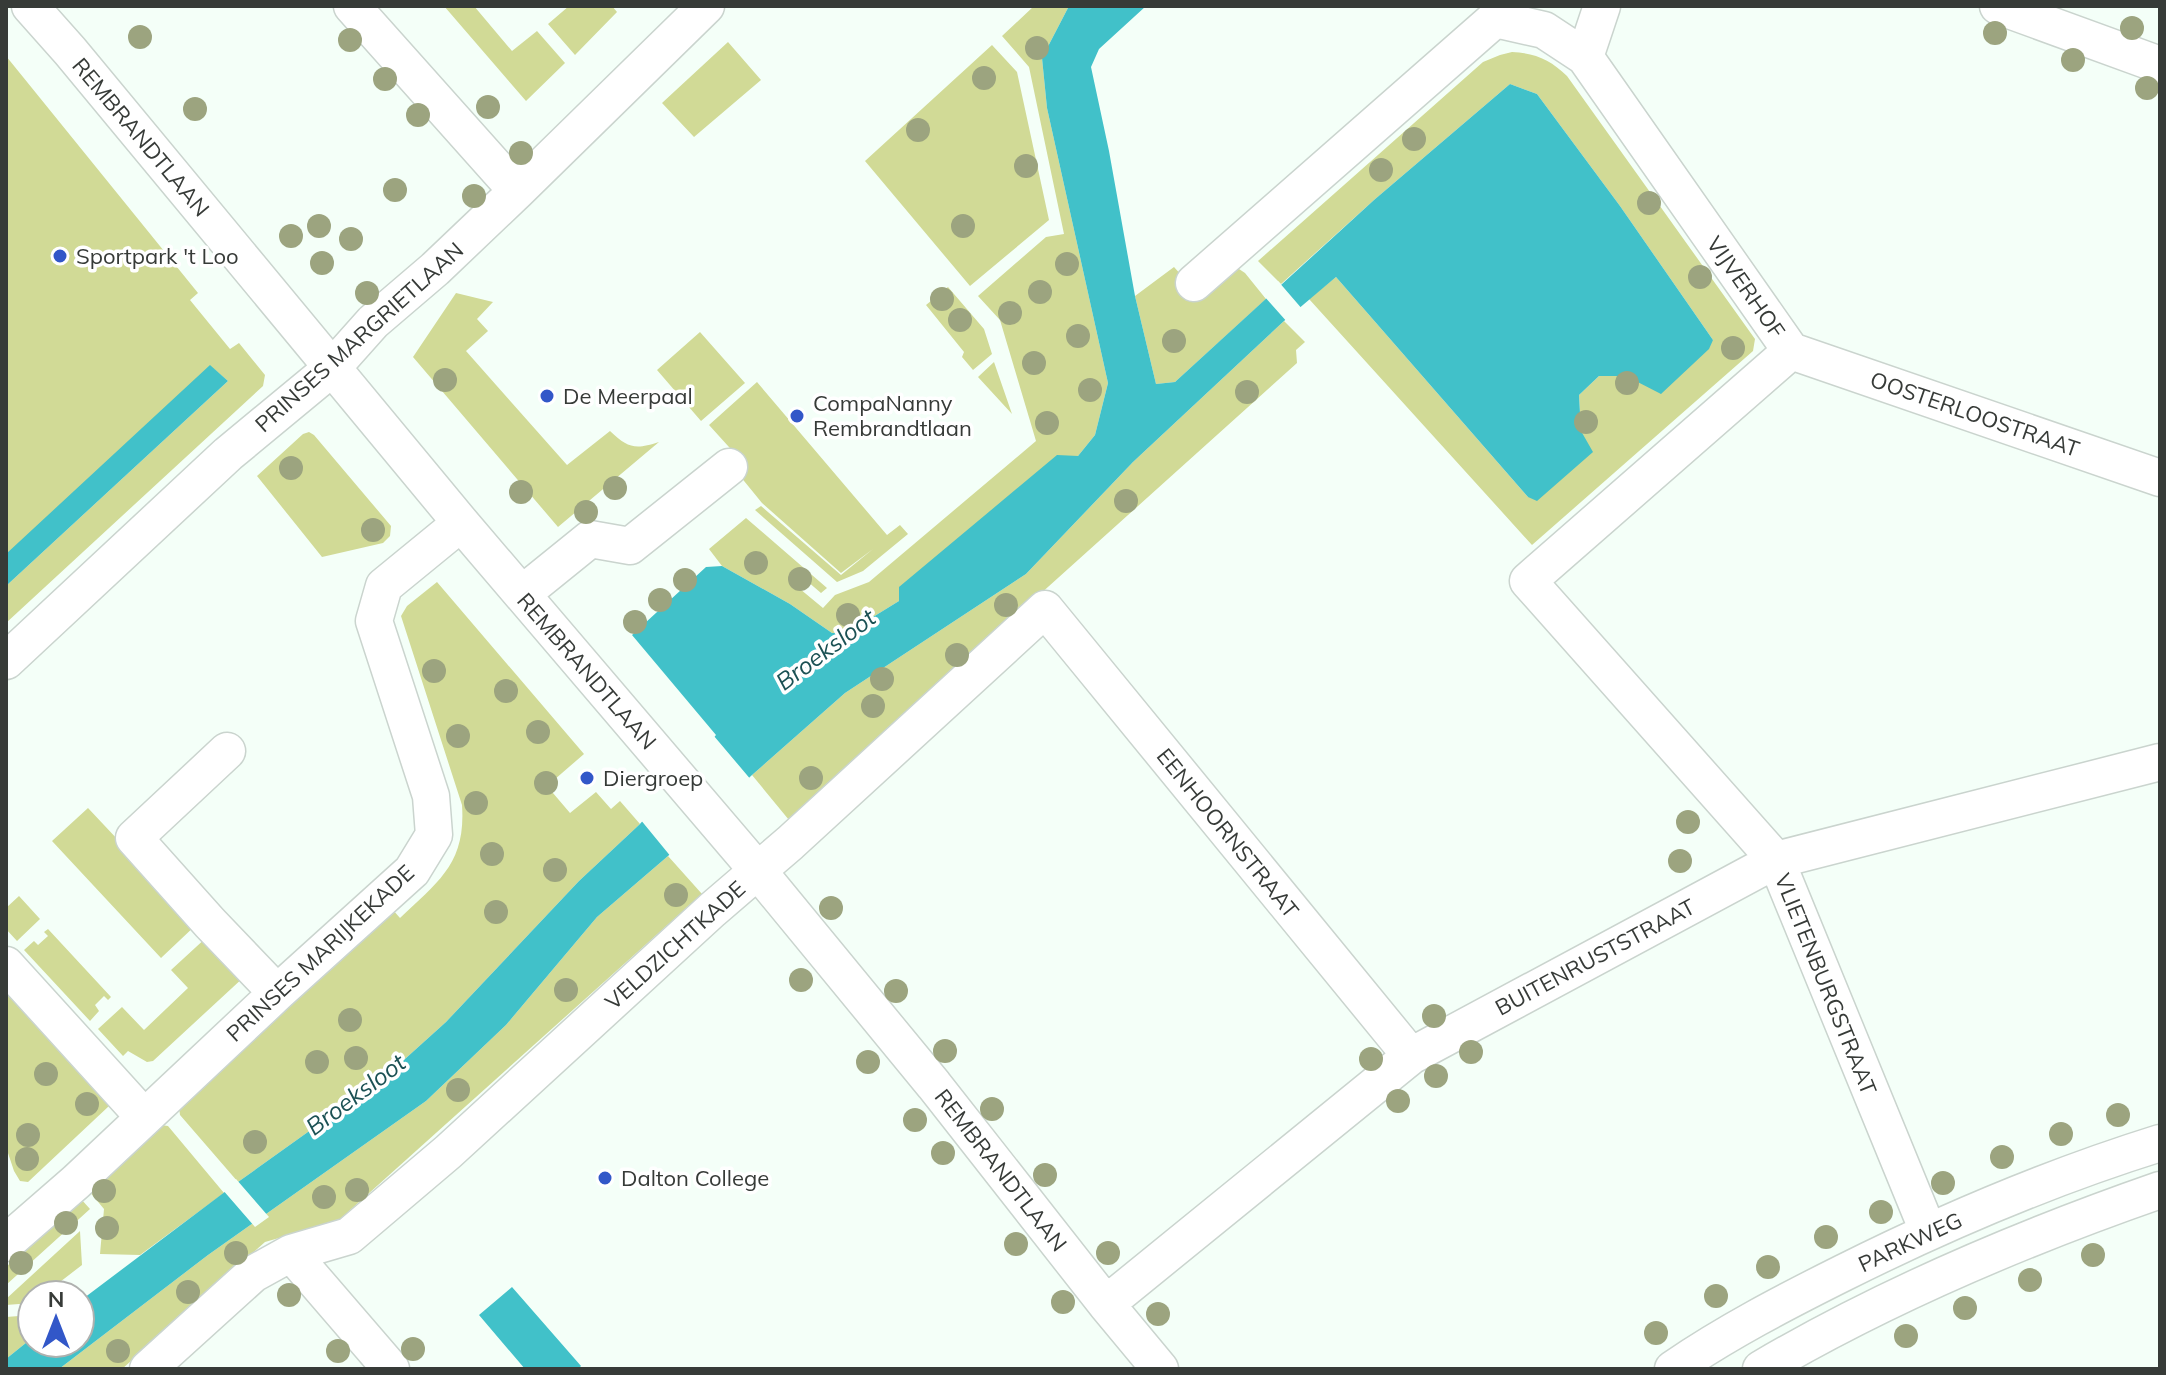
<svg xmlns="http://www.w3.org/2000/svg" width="2166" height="1375" viewBox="0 0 2166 1375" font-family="Mulish,sans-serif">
<rect width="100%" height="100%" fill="#f4fff8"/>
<path fill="#d1da96" d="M 444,6 L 474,6 L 512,51 L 537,31 L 565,63 L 526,101 Z
M 569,6 L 612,6 L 617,12 L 575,55 L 548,24 Z
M 1034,6 L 1069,6 L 1042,58 L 1047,108 L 1108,383 L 1095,435 L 1078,456 L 899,601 L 847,633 L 832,633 L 790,604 L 722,566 L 709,549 L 746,518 L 827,588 L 821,593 L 807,581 L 800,589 L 823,608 L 835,595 L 869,582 L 1036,441 L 1000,320 L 978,296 L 1046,237 L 1064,234 L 1029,67 L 1002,36 Z
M 728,42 L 761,80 L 694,137 L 662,103 Z
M 992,45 L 1017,72 L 1049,220 L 970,286 L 865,161 Z
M 1512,52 C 1535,53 1551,60 1567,76 L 1755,339 L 1753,351 L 1532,545 L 1309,299 L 1336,277 L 1528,497 L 1581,431 L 1579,395 L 1599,376 L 1626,376 L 1713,340 L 1620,206 L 1537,94 L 1510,84 L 1374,200 L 1281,284 L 1258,261 L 1483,62 L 1500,55 Z
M 6,56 L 198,293 L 190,300 L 230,349 L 239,343 L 265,375 L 263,386 L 6,623 L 6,586 L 228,381 L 214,369 L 6,576 Z
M 1174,267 L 1201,297 L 1232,270 L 1239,269 L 1245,273 L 1266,299 L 1175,382 L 1156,384 L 1135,296 Z
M 948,287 L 984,329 L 992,354 L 973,370 L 962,357 L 964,352 L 926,305 Z
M 456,293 L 493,302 L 477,319 L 488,331 L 466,351 L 567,465 L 610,431 C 628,448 635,450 659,442 L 558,527 L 413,357 Z
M 1284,321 L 1305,342 L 1296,350 L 1297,363 L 789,820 L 752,775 L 845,693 L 1026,574 L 1133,462 Z
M 700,332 L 745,383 L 701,421 L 657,370 Z
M 994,362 L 1012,414 L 978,377 Z
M 757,382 L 887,535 L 900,525 L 908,534 L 863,571 L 837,582 L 755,510 L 761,506 L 841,575 L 873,549 L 841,573 L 762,503 L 740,476 L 748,468 L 709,425 Z
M 309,432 L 314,435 L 391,526 L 390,536 L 383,543 L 322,557 L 257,476 L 303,434 Z
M 437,582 L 584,754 L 547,786 L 570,813 L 596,792 L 611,809 L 620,801 L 640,824 L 579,881 L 446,1022 L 385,1077 L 238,1182 L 180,1115 L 179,1108 L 393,910 L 400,918 C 439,881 466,863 462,805 L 401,616 L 407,606 Z
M 88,808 L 197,924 L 161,958 L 52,841 Z
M 668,856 L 702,894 L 338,1221 L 265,1242 L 122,1369 L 59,1369 L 208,1255 L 426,1101 L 506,1025 L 597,917 Z
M 19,896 L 40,919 L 17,941 L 6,929 L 6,908 Z
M 48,929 L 111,997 L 108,1000 L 104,996 L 95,1005 L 99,1011 L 90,1021 L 24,950 L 34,941 L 38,945 L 48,936 L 44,932 Z
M 208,936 L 245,976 L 153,1061 L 147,1062 L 128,1051 L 123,1056 L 98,1029 L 122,1007 L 144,1030 L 188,988 L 171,970 Z
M 6,992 L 105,1098 L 109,1106 L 28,1182 L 20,1181 L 14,1171 L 6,1147 Z
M 161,1125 L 168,1126 L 224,1193 L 140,1255 L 100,1254 L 104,1209 L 89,1191 Z
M 81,1199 L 90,1209 L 6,1285 L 6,1267 Z
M 80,1231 L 82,1265 L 43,1295 L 32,1295 L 32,1303 L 6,1305 L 6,1299 Z
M 32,1315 L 32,1338 L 6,1359 L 6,1317 Z"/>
<path fill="#41c1c9" d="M 1069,6 L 1146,6 L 1099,49 L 1091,67 L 1109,151 L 1135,296 L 1156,384 L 1175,382 L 1374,200 L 1510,84 L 1537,94 L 1620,206 L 1713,340 L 1709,349 L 1661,394 L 1626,376 L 1599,376 L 1579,395 L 1581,431 L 1593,452 L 1537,501 L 1528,497 L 1336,277 L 1284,321 L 1133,462 L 1026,574 L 845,693 L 752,775 L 668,856 L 597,917 L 506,1025 L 426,1101 L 208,1255 L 59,1369 L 6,1369 L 6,1359 L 32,1338 L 32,1343 L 80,1343 L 80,1301 L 238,1182 L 385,1077 L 446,1022 L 579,881 L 640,824 L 716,735 L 632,635 L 706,567 L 722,566 L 790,604 L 832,633 L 847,633 L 899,601 L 899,587 L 1057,455 L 1078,456 L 1095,435 L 1108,383 L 1047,108 L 1042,58 Z
M 210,365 L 228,381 L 6,586 L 6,554 Z
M 512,1287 L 581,1366 L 578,1369 L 525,1369 L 479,1315 Z"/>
<path fill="#f4fff8" d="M 1278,281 L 1303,310 L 1288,323 L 1264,296 Z
M 681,697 L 752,781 L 672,858 L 640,819 L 711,735 L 680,698 Z
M 236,1179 L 269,1217 L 255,1227 L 222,1189 Z"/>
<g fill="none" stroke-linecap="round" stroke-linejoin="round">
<g stroke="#cad4ce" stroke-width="39">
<path id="minor" d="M 30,6 L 70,51 L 461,523 L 758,871 L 934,1085 L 1106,1304 L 1160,1369
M 352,6 L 517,191
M 1998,6 L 2160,65
M 1495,19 L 1544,30 L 1585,57 L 1791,351 L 1528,581 L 1776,860 L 1928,1231
M 1585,57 L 1602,6
M 1194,283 L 1495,19 L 1500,6
M 1791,351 L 2160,478
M 522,594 L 590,539 L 630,546 L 729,467
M 6,661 L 228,454 L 332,368 L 373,322 L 435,269 L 517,191 L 706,6
M 227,751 L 134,838 L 210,923 L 277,993
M 6,965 L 144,1117
M 6,1243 L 76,1182 L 277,993 L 412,871 L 434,835 L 431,796 L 374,621 L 384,586 L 461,523
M 291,1253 L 391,1369
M 1106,1304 L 1411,1056 L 1776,860 L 2160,762
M 148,1369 L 253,1274 L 291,1253 L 349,1236 L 448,1152 L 712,910 L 790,843 L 1045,609 L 1411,1056
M 1673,1369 C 1727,1332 1785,1302 1843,1273 C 1945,1222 2051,1177 2160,1143
M 1761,1369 C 1887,1295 2022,1238 2160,1190"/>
</g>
<use href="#minor" stroke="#fff" stroke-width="36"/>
</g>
<g fill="#9ca47f">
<circle cx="2132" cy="28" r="12"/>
<circle cx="1995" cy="33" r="12"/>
<circle cx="140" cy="37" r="12"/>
<circle cx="350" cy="40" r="12"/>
<circle cx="1037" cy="48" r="12"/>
<circle cx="2073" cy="60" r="12"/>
<circle cx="984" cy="78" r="12"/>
<circle cx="385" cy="79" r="12"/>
<circle cx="2147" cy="88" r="12"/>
<circle cx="488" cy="107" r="12"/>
<circle cx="195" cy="109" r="12"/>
<circle cx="418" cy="115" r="12"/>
<circle cx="918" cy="130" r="12"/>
<circle cx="1414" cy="139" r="12"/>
<circle cx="521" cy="153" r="12"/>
<circle cx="1026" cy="166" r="12"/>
<circle cx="1381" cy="170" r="12"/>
<circle cx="395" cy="190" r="12"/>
<circle cx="474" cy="196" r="12"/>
<circle cx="1649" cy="203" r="12"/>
<circle cx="319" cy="226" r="12"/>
<circle cx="963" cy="226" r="12"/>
<circle cx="291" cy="236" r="12"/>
<circle cx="351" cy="239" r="12"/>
<circle cx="322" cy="263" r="12"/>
<circle cx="1067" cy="264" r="12"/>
<circle cx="1700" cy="277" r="12"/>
<circle cx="1040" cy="292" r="12"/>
<circle cx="367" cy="293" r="12"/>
<circle cx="942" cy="299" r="12"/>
<circle cx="1010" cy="313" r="12"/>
<circle cx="960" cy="320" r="12"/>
<circle cx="1078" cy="336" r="12"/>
<circle cx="1174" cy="341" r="12"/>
<circle cx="1733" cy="348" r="12"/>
<circle cx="1034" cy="363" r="12"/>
<circle cx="445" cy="380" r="12"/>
<circle cx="1627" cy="383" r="12"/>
<circle cx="1090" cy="390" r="12"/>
<circle cx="1247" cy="392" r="12"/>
<circle cx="1586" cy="422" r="12"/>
<circle cx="1047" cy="423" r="12"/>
<circle cx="291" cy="468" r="12"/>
<circle cx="615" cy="488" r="12"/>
<circle cx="521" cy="492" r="12"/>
<circle cx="1126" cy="501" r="12"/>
<circle cx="586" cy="512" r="12"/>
<circle cx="373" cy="530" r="12"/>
<circle cx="756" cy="563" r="12"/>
<circle cx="800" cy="579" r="12"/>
<circle cx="685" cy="580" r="12"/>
<circle cx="660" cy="600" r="12"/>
<circle cx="1006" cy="605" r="12"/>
<circle cx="848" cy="615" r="12"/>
<circle cx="635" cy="622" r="12"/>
<circle cx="957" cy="655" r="12"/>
<circle cx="434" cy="671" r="12"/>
<circle cx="882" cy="679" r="12"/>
<circle cx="506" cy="691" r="12"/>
<circle cx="873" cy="706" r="12"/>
<circle cx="538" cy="732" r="12"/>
<circle cx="458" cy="736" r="12"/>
<circle cx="811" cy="778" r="12"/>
<circle cx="546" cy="783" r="12"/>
<circle cx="476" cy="803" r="12"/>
<circle cx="1688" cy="822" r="12"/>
<circle cx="492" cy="854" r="12"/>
<circle cx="1680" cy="861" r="12"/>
<circle cx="555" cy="870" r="12"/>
<circle cx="676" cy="895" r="12"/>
<circle cx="831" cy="908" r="12"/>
<circle cx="496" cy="912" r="12"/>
<circle cx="801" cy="980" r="12"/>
<circle cx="566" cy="990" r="12"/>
<circle cx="896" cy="991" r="12"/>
<circle cx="1434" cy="1016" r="12"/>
<circle cx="350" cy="1020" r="12"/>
<circle cx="945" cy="1051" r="12"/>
<circle cx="1471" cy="1052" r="12"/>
<circle cx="356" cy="1058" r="12"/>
<circle cx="1371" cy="1059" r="12"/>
<circle cx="317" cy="1062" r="12"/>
<circle cx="868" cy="1062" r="12"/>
<circle cx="46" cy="1074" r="12"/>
<circle cx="1436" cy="1076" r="12"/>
<circle cx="458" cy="1090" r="12"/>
<circle cx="1398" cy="1101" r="12"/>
<circle cx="87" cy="1104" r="12"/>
<circle cx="992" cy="1109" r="12"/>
<circle cx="2118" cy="1115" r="12"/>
<circle cx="915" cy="1120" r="12"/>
<circle cx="2061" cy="1134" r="12"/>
<circle cx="28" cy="1135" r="12"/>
<circle cx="255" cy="1142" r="12"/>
<circle cx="943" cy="1153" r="12"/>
<circle cx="2002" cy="1157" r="12"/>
<circle cx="27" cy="1159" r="12"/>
<circle cx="1045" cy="1175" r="12"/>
<circle cx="1943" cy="1183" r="12"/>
<circle cx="357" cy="1190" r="12"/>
<circle cx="104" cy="1191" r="12"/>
<circle cx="324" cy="1197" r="12"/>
<circle cx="1881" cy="1212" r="12"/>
<circle cx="66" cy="1223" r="12"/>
<circle cx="107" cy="1228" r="12"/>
<circle cx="1826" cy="1237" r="12"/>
<circle cx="1016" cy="1244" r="12"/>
<circle cx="236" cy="1253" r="12"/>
<circle cx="1108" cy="1253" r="12"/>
<circle cx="2093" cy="1255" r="12"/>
<circle cx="21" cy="1263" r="12"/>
<circle cx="1768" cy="1267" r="12"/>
<circle cx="2030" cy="1280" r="12"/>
<circle cx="188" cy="1292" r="12"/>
<circle cx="289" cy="1295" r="12"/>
<circle cx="1716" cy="1296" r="12"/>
<circle cx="1063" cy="1302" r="12"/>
<circle cx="1965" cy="1308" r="12"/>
<circle cx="1158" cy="1314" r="12"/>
<circle cx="1656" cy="1333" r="12"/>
<circle cx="1906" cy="1336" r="12"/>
<circle cx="413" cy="1349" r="12"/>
<circle cx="118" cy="1351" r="12"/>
<circle cx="338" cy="1351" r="12"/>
</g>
<g fill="#3257c8" stroke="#fff" stroke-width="3">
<circle cx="60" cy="256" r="8"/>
<circle cx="547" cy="396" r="8"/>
<circle cx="797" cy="416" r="8"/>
<circle cx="587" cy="778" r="8"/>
<circle cx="605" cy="1178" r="8"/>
</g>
<g text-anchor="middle" stroke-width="7" stroke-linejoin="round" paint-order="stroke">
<g font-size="22" fill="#373b38" stroke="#fff">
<text transform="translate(141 137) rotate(50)" y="8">REMBRANDTLAAN</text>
<text transform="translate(1746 287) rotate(55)" y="8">VIJVERHOF</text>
<text transform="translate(359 337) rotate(-42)" y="8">PRINSES MARGRIETLAAN</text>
<text transform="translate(1975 414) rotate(19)" y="8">OOSTERLOOSTRAAT</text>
<text transform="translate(587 671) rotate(49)" y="8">REMBRANDTLAAN</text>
<text transform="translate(1228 833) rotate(51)" y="8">EENHOORNSTRAAT</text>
<text transform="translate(675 945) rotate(-42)" y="8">VELDZICHTKADE</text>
<text transform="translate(320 953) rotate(-43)" y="8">PRINSES MARIJKEKADE</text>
<text transform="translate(1595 957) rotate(-28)" y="8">BUITENRUSTSTRAAT</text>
<text transform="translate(1826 984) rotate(68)" y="8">VLIETENBURGSTRAAT</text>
<text transform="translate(1001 1170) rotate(52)" y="8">REMBRANDTLAAN</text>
<text transform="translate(1910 1242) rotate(-25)" y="8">PARKWEG</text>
</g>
<g font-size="22" fill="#373b38" stroke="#fff" text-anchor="start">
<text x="76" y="264">Sportpark 't Loo</text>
<text x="563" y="404">De Meerpaal</text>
<text x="813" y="411">CompaNanny<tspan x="813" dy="25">Rembrandtlaan</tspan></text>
<text x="603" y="786">Diergroep</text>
<text x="621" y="1186">Dalton College</text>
</g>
<g font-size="24" font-style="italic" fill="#1b5154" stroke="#fff">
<text transform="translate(826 650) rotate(-37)" y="8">Broeksloot</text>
<text transform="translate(356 1095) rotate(-37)" y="8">Broeksloot</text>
</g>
</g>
<rect width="2166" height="1375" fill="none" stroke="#373b38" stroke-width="16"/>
<g transform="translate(56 1319)"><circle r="38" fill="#ffffff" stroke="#afb1af" stroke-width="2"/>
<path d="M0-6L14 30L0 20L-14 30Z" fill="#3257c8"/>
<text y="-12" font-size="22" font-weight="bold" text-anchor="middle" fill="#373b38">N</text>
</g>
</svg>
